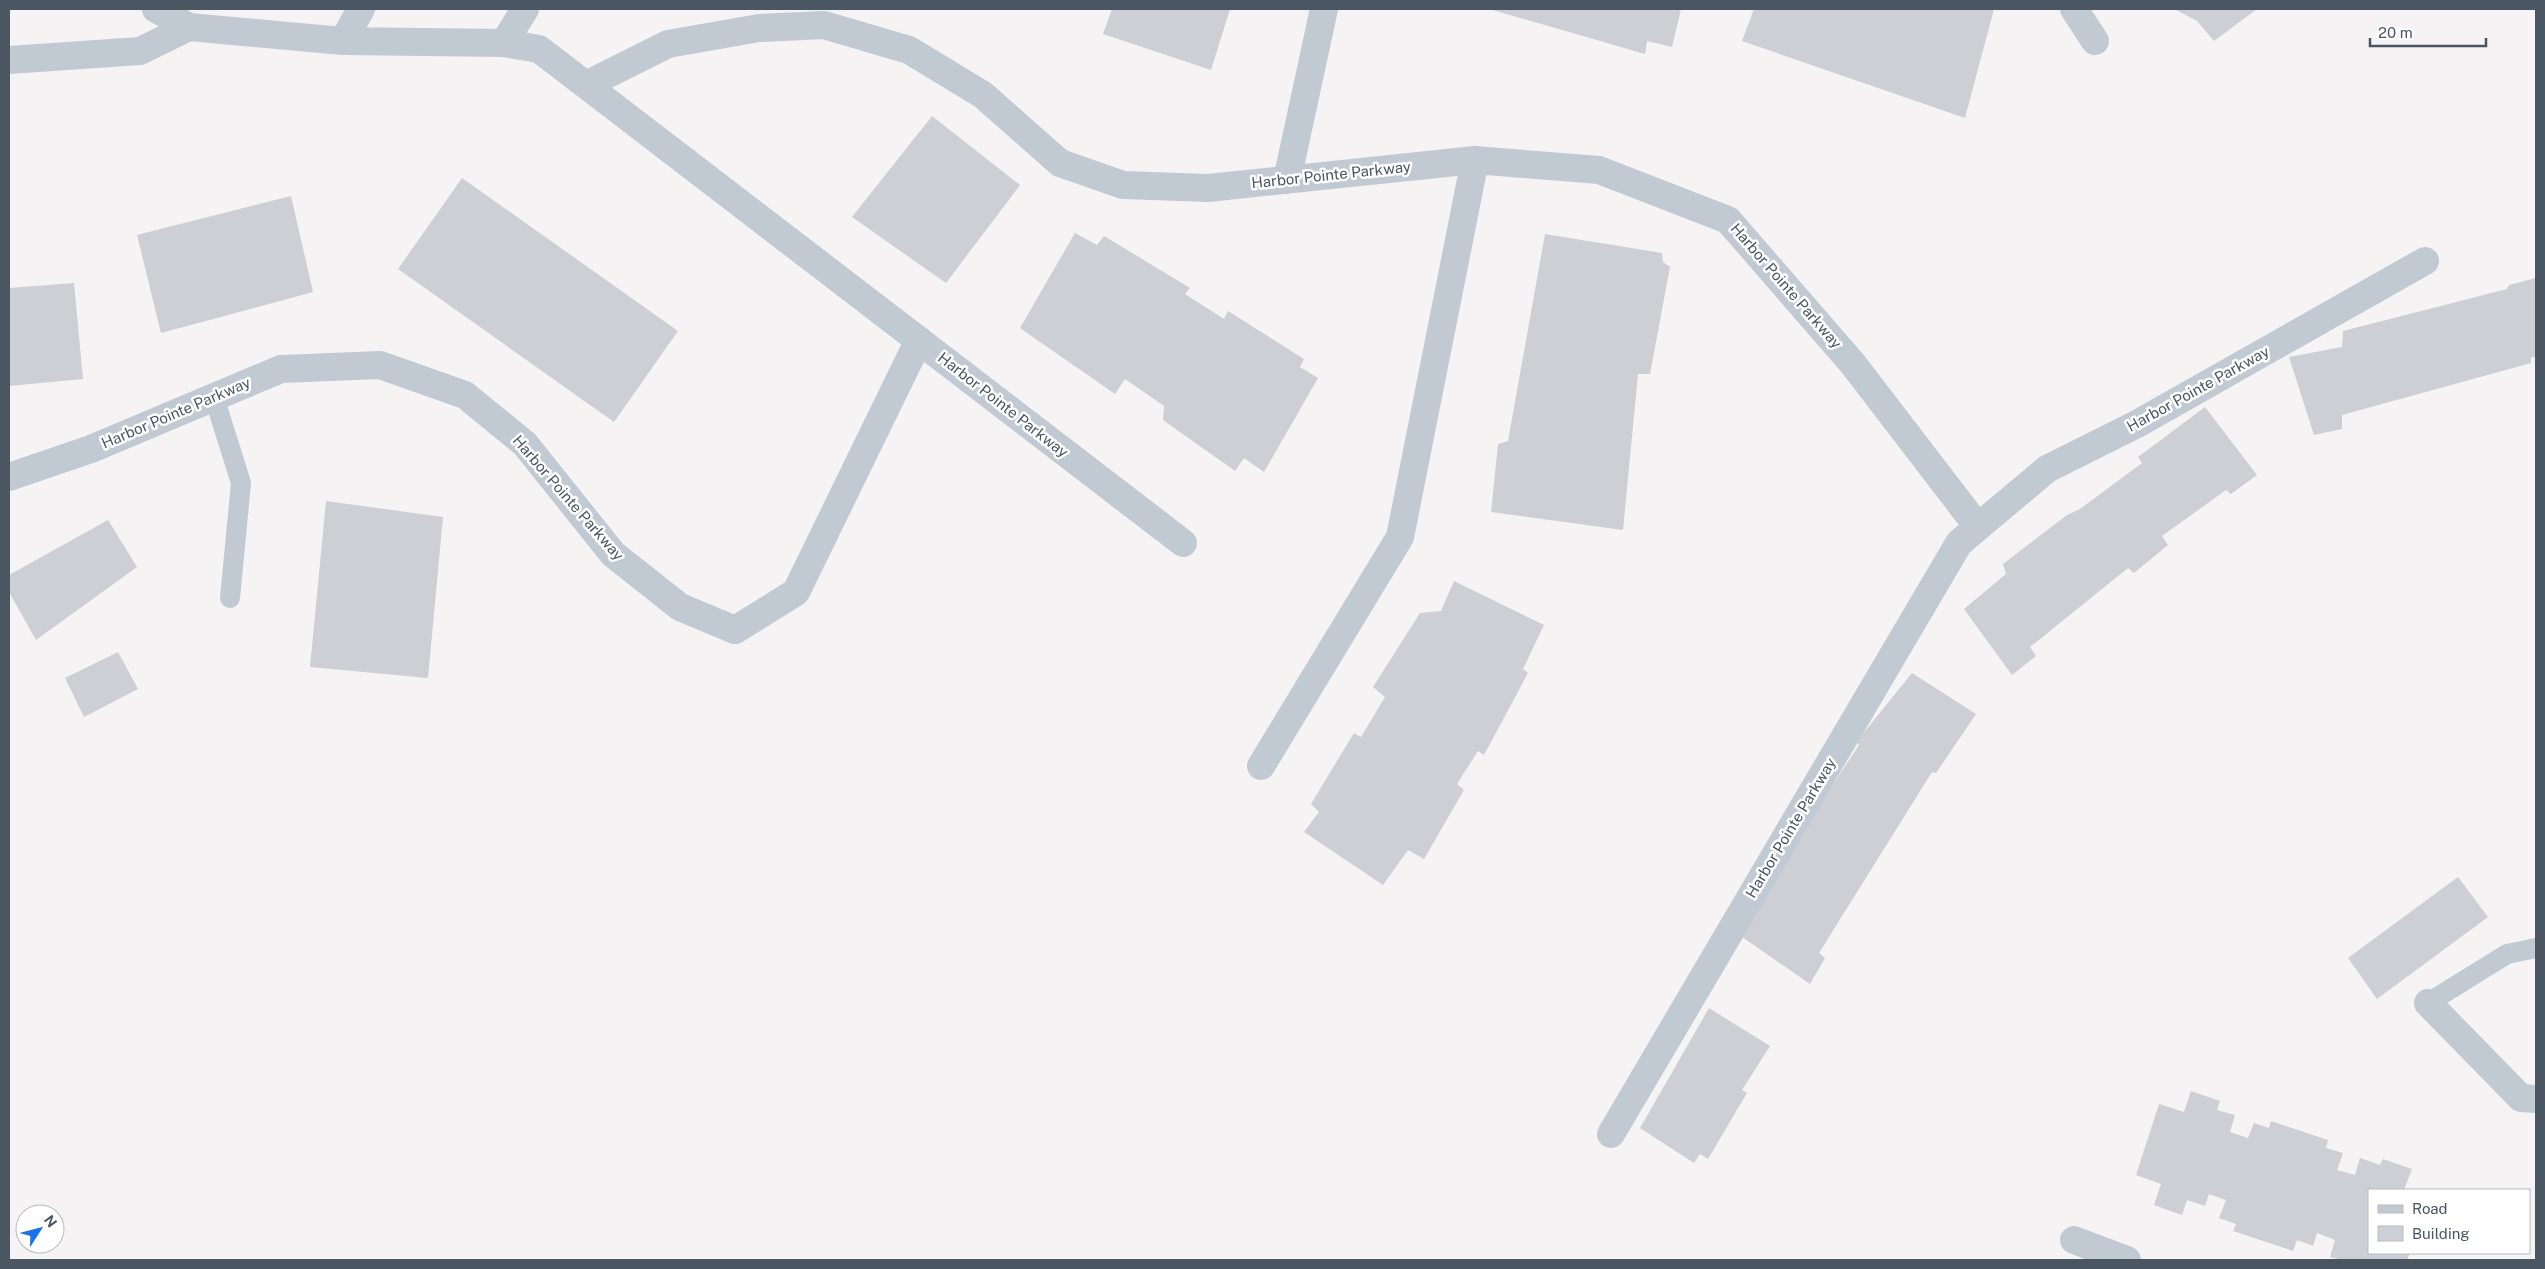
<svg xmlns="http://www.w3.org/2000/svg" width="2545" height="1269" viewBox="0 0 2545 1269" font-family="'Public Sans',sans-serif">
<rect width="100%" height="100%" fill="#f5f3f3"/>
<path fill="#cdcfd5" d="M 1112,9 L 1230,9 L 1211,70 L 1103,34 Z
M 1489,9 L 1681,9 L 1672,47 L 1647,41 L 1645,54 Z
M 1754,9 L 1994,9 L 1965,118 L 1742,41 Z
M 2174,9 L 2257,9 L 2214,41 L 2197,21 Z
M 932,116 L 1020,185 L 946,283 L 852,217 Z
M 462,178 L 678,331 L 614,422 L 398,269 Z
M 291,196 L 313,292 L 161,333 L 137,235 Z
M 1075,233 L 1097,245 L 1104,236 L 1190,288 L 1185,294 L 1224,319 L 1228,311 L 1304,359 L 1300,367 L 1318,378 L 1264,472 L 1244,458 L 1235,471 L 1163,420 L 1164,406 L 1125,379 L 1115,394 L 1020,328 Z
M 1545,234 L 1662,253 L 1663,262 L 1670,267 L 1650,374 L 1638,374 L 1623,530 L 1491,512 L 1498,444 L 1508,441 Z
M 2536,278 L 2536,356 L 2531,358 L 2531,363 L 2342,415 L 2342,429 L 2314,435 L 2289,357 L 2342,347 L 2343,331 L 2507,289 L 2509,285 Z
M 74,283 L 83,379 L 9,386 L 9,288 Z
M 2205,407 L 2257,475 L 2231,494 L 2226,490 L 2162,536 L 2168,545 L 2134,573 L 2128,568 L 2030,647 L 2036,656 L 2012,675 L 1964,609 L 2006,574 L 2003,564 L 2067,515 L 2080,509 L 2142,463 L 2138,457 Z
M 326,501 L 443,517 L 428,678 L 310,667 Z
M 108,520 L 137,567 L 36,640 L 9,592 L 9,575 Z
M 1454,581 L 1544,625 L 1523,669 L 1528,673 L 1484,755 L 1478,751 L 1457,784 L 1464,790 L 1424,859 L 1408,850 L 1383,885 L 1304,832 L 1319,812 L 1311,804 L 1354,733 L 1361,737 L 1385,697 L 1373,687 L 1420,613 L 1441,611 Z
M 118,652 L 138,689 L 84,717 L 65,678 Z
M 1912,673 L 1976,714 L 1936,773 L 1932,772 L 1819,953 L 1825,958 L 1810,984 L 1732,930 L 1756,902 L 1859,745 L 1857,741 Z
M 2458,877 L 2488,917 L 2377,999 L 2348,958 Z
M 1709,1008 L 1770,1046 L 1742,1090 L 1747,1093 L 1708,1159 L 1700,1154 L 1694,1163 L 1640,1128 Z
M 2191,1091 L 2220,1101 L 2217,1110 L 2235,1115 L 2230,1132 L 2248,1138 L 2254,1123 L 2269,1128 L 2271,1121 L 2328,1140 L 2326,1148 L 2343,1153 L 2337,1170 L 2355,1175 L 2360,1158 L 2380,1165 L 2383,1159 L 2412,1169 L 2404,1190 L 2369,1190 L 2369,1253 L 2410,1253 L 2407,1260 L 2343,1260 L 2330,1257 L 2335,1240 L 2317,1233 L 2313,1246 L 2297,1240 L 2293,1251 L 2233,1231 L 2236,1224 L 2219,1218 L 2226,1200 L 2209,1194 L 2205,1206 L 2187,1200 L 2182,1215 L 2154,1205 L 2161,1184 L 2136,1175 L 2159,1104 L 2184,1112 Z"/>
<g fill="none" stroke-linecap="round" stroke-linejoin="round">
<path stroke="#c1cad2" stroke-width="20" d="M 214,397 L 241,483 L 230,598
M 2428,1003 L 2507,954 L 2536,948"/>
<path stroke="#c1cad2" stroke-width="28" d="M 156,9 L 189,27 L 343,41 L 504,43 L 539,49 L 1183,543
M 2074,9 L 2095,41
M 343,41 L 361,9
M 504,43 L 525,9
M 9,60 L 140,51 L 189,27
M 586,85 L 668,44 L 759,28 L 824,25 L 909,50 L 983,95 L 1060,163 L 1123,185 L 1208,188 L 1475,160 L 1599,170 L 1728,220 L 1853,364 L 1978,527
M 1287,180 L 1324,9
M 9,477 L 91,449 L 281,369 L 380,365 L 465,395 L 525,444 L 613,554 L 680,607 L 735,630 L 796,592 L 919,340
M 1261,766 L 1400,537 L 1475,160
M 2428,1003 L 2521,1098 L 2536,1099
M 1611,1134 L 1959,543 L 2047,469 L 2137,424 L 2425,261
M 2074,1240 L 2127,1260"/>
</g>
<g text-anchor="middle" stroke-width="5" stroke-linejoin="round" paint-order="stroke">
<g font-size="15" fill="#4a5661" stroke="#fff">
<text transform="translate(1331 175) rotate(-6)" y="5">Harbor Pointe Parkway</text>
<text transform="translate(1786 286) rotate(49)" y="5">Harbor Pointe Parkway</text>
<text transform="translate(2198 389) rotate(-29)" y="5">Harbor Pointe Parkway</text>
<text transform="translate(1003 405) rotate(38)" y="5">Harbor Pointe Parkway</text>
<text transform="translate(176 413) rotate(-23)" y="5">Harbor Pointe Parkway</text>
<text transform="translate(568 498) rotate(49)" y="5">Harbor Pointe Parkway</text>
<text transform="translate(1791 828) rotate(-59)" y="5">Harbor Pointe Parkway</text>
</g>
</g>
<rect width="2545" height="1269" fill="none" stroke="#4a5661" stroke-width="20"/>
<rect x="2368" y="1189" width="162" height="65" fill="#ffffff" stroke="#b7bbc0"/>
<rect x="2378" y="1205" width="25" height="8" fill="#c1cad2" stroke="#b7bbc0"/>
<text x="2412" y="1214" font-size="15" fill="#4a5661">Road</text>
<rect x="2378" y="1226" width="25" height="15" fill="#cdcfd5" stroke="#b7bbc0"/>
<text x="2412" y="1239" font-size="15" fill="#4a5661">Building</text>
<g transform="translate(40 1229) rotate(54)"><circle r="24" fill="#ffffff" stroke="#b7bbc0"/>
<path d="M0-4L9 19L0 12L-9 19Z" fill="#1a73e8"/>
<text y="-8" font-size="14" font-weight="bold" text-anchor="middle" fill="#4a5661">N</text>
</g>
<path d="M2370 38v8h116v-8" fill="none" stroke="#4a5661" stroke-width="2.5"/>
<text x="2378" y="38" font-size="15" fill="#4a5661" stroke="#ffffff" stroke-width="4" paint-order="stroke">20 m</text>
</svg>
